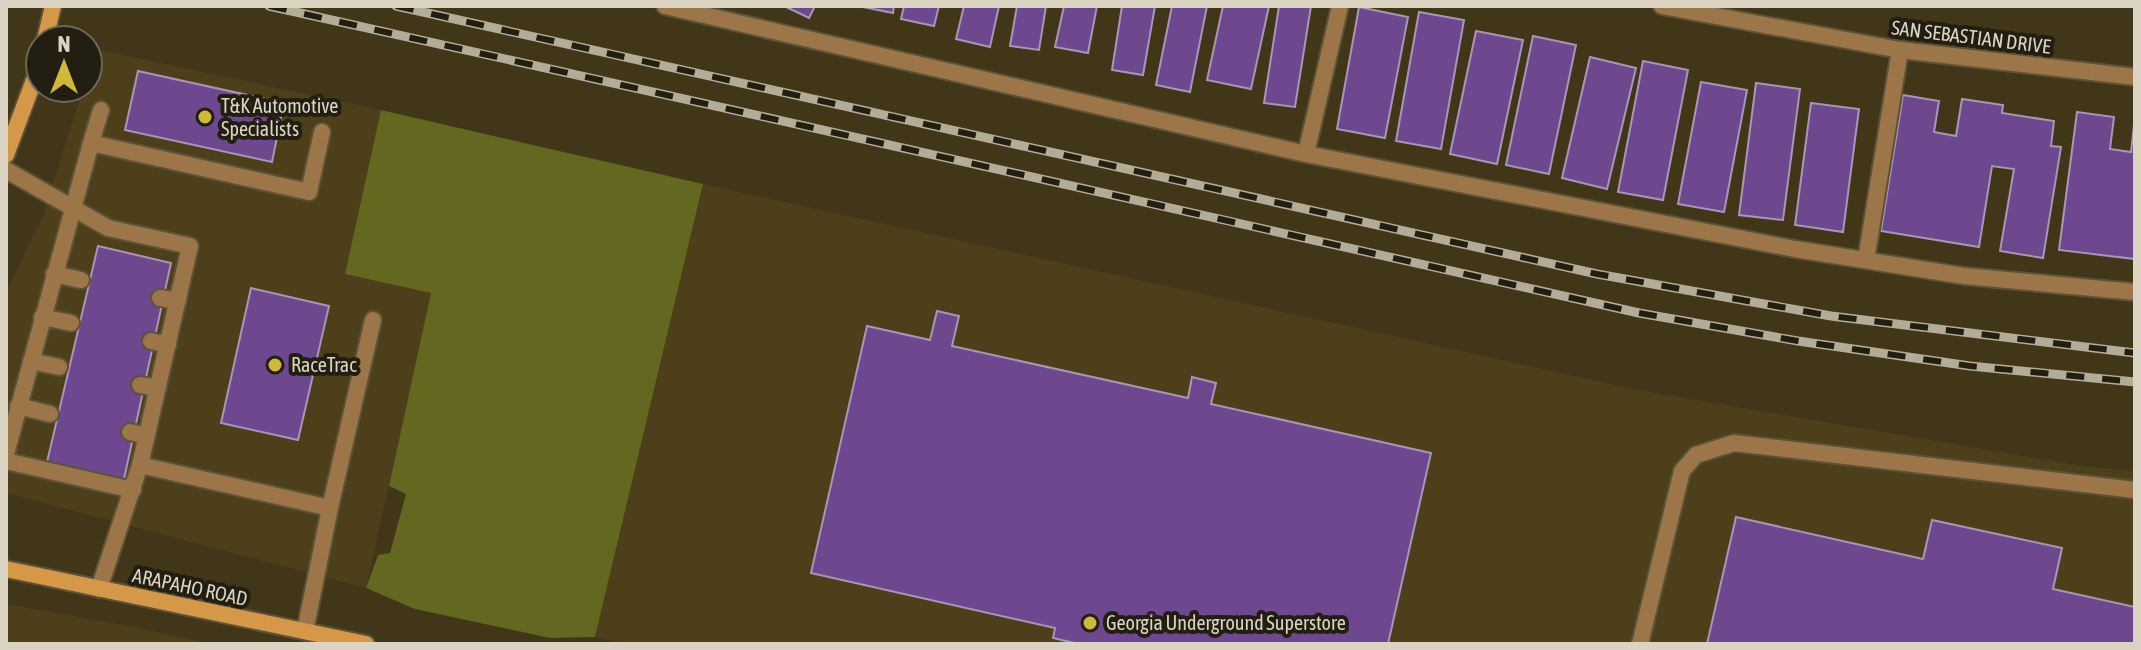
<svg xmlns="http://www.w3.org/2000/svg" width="2141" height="650" viewBox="0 0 2141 650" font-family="'Asap Condensed',sans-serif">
<rect width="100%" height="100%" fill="#413618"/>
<path fill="#4d3f19" d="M 95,49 L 381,110 L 345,274 L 432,292 L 366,588 L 6,493 L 6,292 L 43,216 L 83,88 L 88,88 L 88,72 Z
M 703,184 L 1638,390 L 2083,466 L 2135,471 L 2135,644 L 627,644 L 595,637 Z
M 6,604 L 135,627 L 212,644 L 6,644 Z"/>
<path fill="#636720" d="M 381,110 L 703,184 L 595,637 L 550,638 L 415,609 L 366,588 L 378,555 L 390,553 L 406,494 L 389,486 L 431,293 L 345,274 Z"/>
<path fill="#6e488e" stroke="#a697b6" stroke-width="2" d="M 784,6 L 815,6 L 809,18 Z
M 858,6 L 894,6 L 893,13 Z
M 904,6 L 939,6 L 934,26 L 901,19 Z
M 964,6 L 999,6 L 990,47 L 956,39 Z
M 1017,6 L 1046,6 L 1039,50 L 1010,46 Z
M 1064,6 L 1097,6 L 1088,53 L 1055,47 Z
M 1122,6 L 1155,6 L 1143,75 L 1112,70 Z
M 1172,6 L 1207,6 L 1190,92 L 1156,85 Z
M 1223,6 L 1269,6 L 1251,89 L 1207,80 Z
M 1279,6 L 1311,6 L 1295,107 L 1264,103 Z
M 1359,7 L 1408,17 L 1385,138 L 1337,129 Z
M 1419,12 L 1464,20 L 1441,149 L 1396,141 Z
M 1476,31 L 1523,40 L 1497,164 L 1450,154 Z
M 1533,36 L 1576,45 L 1549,174 L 1506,165 Z
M 1590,57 L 1636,68 L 1607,189 L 1562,178 Z
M 1643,61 L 1688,70 L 1663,200 L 1618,192 Z
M 138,71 L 284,103 L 272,162 L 125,130 Z
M 1701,82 L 1747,90 L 1724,212 L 1678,204 Z
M 1756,83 L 1800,89 L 1783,220 L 1739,215 Z
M 1903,95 L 1939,101 L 1934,132 L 1956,136 L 1962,99 L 2003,105 L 2002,113 L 2054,121 L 2051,146 L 2061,147 L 2043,258 L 2000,251 L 2014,169 L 1992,166 L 1979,247 L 1881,231 Z
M 1811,103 L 1859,109 L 1843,232 L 1795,225 Z
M 2077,112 L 2114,117 L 2110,149 L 2131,152 L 2135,116 L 2135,259 L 2059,250 Z
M 98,246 L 171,263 L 124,479 L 47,462 Z
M 251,288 L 329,306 L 298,440 L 221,423 Z
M 937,311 L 959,316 L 952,346 L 1188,398 L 1192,377 L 1216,383 L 1211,404 L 1431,453 L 1388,644 L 1079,644 L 1053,638 L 1055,628 L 811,573 L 867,326 L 930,340 Z
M 1736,517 L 1923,559 L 1932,520 L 2062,548 L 2053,589 L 2135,607 L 2135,644 L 1707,644 Z"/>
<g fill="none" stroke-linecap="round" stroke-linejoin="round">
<g stroke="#5d5237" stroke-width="20">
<path id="lane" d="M 665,6 L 1306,154 L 1340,6
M 91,143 L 101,110
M 1306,154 L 1795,249 L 1964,276 L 2135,292
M 6,170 L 108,228 L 190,246 L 140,465 L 99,589
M 1866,260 L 1900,50
M 54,274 L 81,280
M 160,298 L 178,301
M 42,317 L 71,323
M 151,341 L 168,345
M 31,361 L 59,367
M 140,385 L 158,388
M 18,406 L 50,414
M 130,432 L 147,436
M 6,454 L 91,143 L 309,192 L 322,132
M 6,461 L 133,490
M 140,465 L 330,508 L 305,631
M 330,508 L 373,320
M 1640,644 L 1682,471 L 1696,455 L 1734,443 L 2135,490"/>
</g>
<g stroke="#5d5237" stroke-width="20">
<path id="street" d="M 1662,6 L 1900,50 L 2135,77"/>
</g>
<g stroke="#5d5237" stroke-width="20">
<path id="secondary" d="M 45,40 L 53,6
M 6,155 L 40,64
M 6,569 L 366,644"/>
</g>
<use href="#lane" stroke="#9c7648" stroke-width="16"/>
<use href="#street" stroke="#9c7648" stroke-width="16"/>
<use href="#secondary" stroke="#d59849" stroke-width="16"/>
<g stroke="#b4ac97" stroke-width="9">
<path id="rail" d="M 269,6 L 1639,313 L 1798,341 L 1970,366 L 2135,382
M 396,6 L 1597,274 L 1831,316 L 2135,353"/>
</g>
<use href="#rail" stroke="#231e12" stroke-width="6" stroke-dasharray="18" stroke-linecap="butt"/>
</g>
<g fill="#ceb938" stroke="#231e12" stroke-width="3">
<circle cx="205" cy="117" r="8"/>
<circle cx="275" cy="365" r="8"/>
<circle cx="1090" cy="623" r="8"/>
</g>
<g text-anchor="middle" stroke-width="8" stroke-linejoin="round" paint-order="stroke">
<g font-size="20" fill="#dbd4c3" stroke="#231e12">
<text transform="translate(1971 37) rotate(7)" y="7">SAN SEBASTIAN DRIVE</text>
<text transform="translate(190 587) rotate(12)" y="7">ARAPAHO ROAD</text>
</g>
<g font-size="20" fill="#dbd4c3" stroke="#231e12" text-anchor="start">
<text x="221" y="113">T&amp;K Automotive<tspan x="221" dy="23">Specialists</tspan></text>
<text x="291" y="372">RaceTrac</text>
<text x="1106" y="630">Georgia Underground Superstore</text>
</g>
</g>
<rect width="2141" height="650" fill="none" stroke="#dbd4c3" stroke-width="16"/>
<g transform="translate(64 64)"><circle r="38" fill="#231e12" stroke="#6d6759" stroke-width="2"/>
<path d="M0-6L14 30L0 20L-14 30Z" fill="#ceb938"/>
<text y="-12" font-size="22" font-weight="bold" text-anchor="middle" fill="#dbd4c3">N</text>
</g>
</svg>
